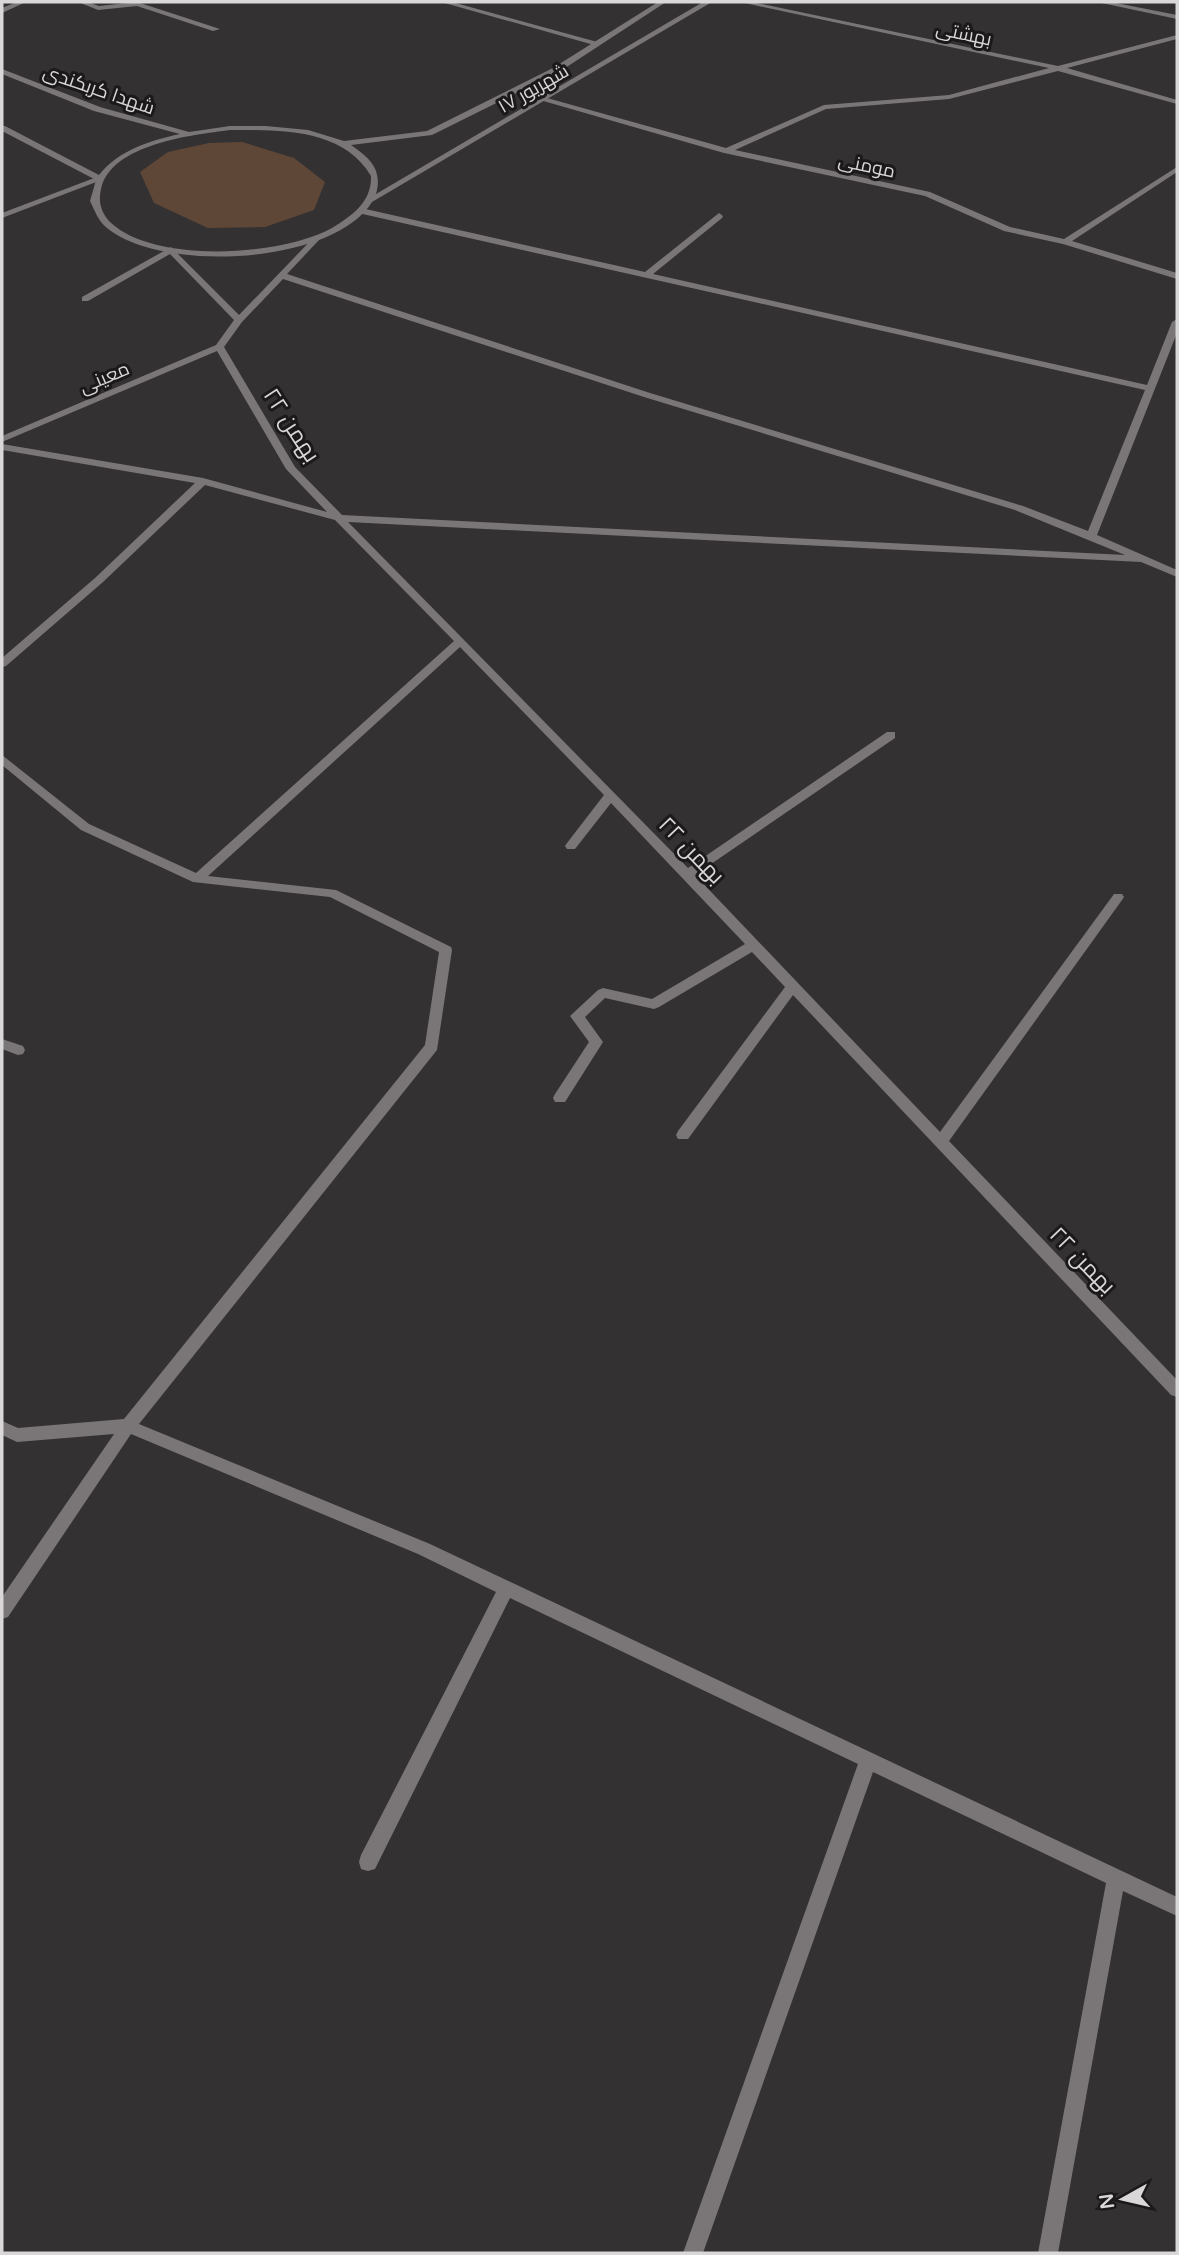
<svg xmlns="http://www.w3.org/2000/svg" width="1179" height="2255" viewBox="0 0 1179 2255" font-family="'Varela Round',Cairo,sans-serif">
<rect width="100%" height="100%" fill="#343132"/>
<path fill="#5f4737" d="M 242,142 L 294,158 L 325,182 L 314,210 L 265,227 L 208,228 L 154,203 L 140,172 L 168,152 L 209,143 Z"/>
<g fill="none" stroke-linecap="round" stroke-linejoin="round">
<path fill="#7a7678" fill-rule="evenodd" d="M 17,2 L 26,2 L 2,13 L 2,8 Z
M 78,2 L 88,2 L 99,6 L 137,2 L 220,29 L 213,31 L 137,6 L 98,10 Z
M 441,2 L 452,2 L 601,43 L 594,45 Z
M 740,2 L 752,2 L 1058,66 L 1177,35 L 1177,39 L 1067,68 L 1177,100 L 1177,104 L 1058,71 L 949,99 L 826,109 L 735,150 L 930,192 L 1010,227 L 1064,239 L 1177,167 L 1177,172 L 1072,241 L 1177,273 L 1177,279 L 1063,244 L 1004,231 L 925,196 L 724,153 L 540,100 L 547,98 L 726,148 L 824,105 L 949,95 L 1049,68 Z
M 1097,2 L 1111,2 L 1177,15 L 1177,19 Z
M 97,177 L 104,179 L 2,218 L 2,213 Z
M 361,208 L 645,272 L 719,213 L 723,216 L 722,218 L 653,274 L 1147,385 L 1172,322 L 1177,319 L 1177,333 L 1097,535 L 1177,570 L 1177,577 L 1141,562 L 348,522 L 688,868 L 887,732 L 895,732 L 895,738 L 695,875 L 940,1132 L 1114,894 L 1122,894 L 1124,897 L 1122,900 L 949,1141 L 1177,1380 L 1177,1397 L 1171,1395 L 793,995 L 688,1139 L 678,1139 L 676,1135 L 678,1131 L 785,987 L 752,952 L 659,1007 L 654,1009 L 605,998 L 585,1017 L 603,1042 L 565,1102 L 555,1102 L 553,1098 L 555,1094 L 589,1042 L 570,1016 L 598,990 L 603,988 L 652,999 L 745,944 L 611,803 L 575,849 L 567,849 L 565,846 L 567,843 L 604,795 L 460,647 L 208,876 L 336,890 L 451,947 L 452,950 L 437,1050 L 139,1424 L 430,1544 L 1177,1897 L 1177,1916 L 1123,1891 L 1058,2253 L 1038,2253 L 1106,1883 L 873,1772 L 703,2253 L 683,2253 L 858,1764 L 510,1598 L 375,1869 L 368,1871 L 361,1869 L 359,1862 L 361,1855 L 496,1592 L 418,1554 L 131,1434 L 8,1617 L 2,1619 L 2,1597 L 114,1434 L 17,1442 L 2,1435 L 2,1421 L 18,1428 L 124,1419 L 425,1045 L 439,952 L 330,897 L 193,882 L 81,830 L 2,765 L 2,755 L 89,824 L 196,873 L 454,641 L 335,520 L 205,485 L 103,582 L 6,666 L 2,667 L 2,658 L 95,578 L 195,483 L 2,450 L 2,444 L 203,478 L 327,512 L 286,469 L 217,351 L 2,442 L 2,436 L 216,345 L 234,320 L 170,254 L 88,301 L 82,301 L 82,297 L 171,247 L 239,315 L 316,235 L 320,238 L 319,240 L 287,274 L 650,393 L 1023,506 L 1088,531 L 1145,390 L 358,213 L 358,209 ZM 283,279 L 644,397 L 1015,510 L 1125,555 L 342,515 L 295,467 L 224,347 L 242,322 Z
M 2,1039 L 23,1046 L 25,1050 L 23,1054 L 18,1055 L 2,1049 Z"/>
<path fill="#7a7678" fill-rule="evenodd" d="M 658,2 L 666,2 L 559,72 L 432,135 L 351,145 C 370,158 383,170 376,194 L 703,2 L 712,2 L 372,202 C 333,265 161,273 107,228 C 98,221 95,211 90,201 L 96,180 L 2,131 L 2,126 L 5,126 L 99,175 C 119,150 149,141 180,134 L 94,111 L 2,74 L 2,69 L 100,107 L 189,132 L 230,126 L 266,126 L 308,130 L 344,141 L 427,131 L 553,68 ZM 230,130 C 279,130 343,128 371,176 C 372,202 352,216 332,228 C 281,256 156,264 111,223 C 101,213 98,202 101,189 C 111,144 192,135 230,130 Z"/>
</g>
<g text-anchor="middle" stroke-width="6" stroke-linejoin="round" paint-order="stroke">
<g font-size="19" fill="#d9d7d8" stroke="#1b191a">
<text transform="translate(964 33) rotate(12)" y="7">بهشتی</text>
<text transform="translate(533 88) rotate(-30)" y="7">۱۷ شهریور</text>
<text transform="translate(99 89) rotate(19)" y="7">شهدا کربکندی</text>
<text transform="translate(867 165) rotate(12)" y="7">مومنی</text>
<text transform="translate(104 377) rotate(-23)" y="7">معینی</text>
</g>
<g font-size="23" fill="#d9d7d8" stroke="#1b191a">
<text transform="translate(292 425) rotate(57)" y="8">۲۲ بهمن</text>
<text transform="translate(692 850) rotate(46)" y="8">۲۲ بهمن</text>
<text transform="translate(1083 1260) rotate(46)" y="8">۲۲ بهمن</text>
</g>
</g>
<rect width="1179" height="2255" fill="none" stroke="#d9d7d8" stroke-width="7"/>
<g transform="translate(1123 2199) rotate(262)" stroke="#1b191a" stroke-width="5" paint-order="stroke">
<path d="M0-5L12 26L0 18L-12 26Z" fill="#d9d7d8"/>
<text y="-10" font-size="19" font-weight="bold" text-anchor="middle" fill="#d9d7d8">N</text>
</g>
</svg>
